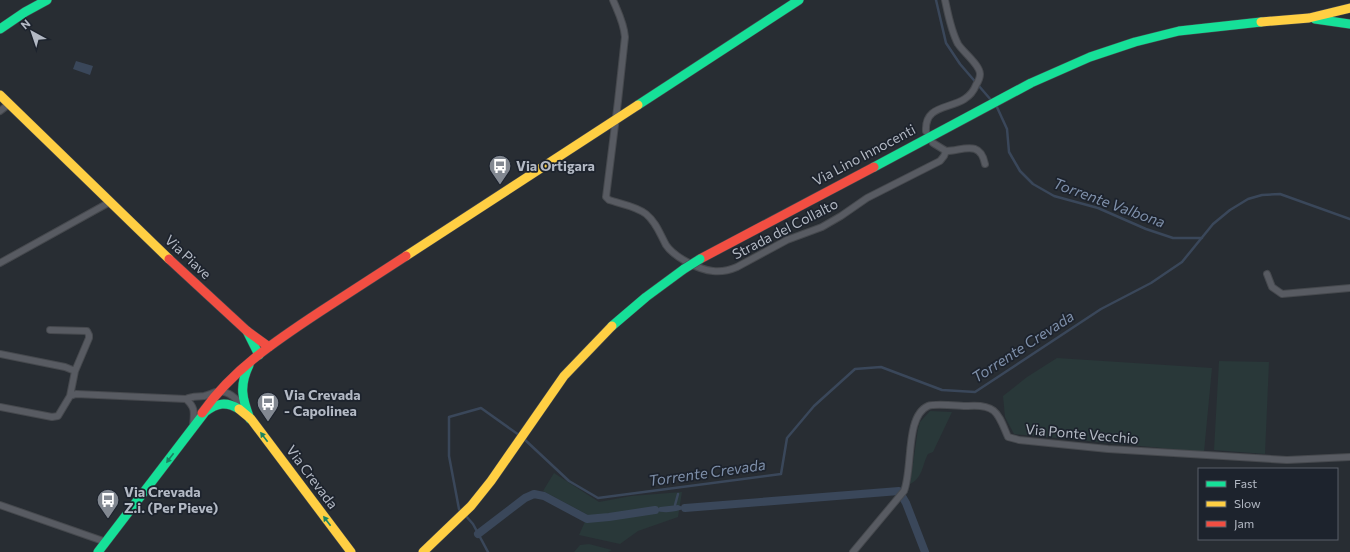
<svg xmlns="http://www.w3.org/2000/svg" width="1350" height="552" viewBox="0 0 1350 552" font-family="Commissioner,sans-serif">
<rect width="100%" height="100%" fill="#282d33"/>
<path fill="#293839" d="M 1057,358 L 1212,368 L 1204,452 L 1014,434 L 1005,417 L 1003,396 L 1027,377 Z
M 1219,361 L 1269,362 L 1265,454 L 1214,450 Z
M 930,411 L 952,412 L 933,452 L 928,454 C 922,465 923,478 910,484 L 918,429 L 920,422 Z
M 554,473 L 599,502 L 631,496 L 682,492 L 678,517 L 638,531 L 620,544 L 579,535 L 588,515 L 543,491 Z
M 589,544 L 612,550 L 608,552 L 574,552 L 580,545 Z"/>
<path fill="#3a475a" d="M 76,61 L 93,66 L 90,75 L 73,69 Z
M 678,505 L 685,508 C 677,512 663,514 655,510 L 660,507 Z"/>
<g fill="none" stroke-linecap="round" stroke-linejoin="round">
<path stroke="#3a475a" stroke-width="2.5" d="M 936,0 L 946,43 L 960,64 L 991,100
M 996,105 L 1007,129 L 1009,152 L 1020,171 L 1033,184 L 1054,196 L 1098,208 L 1146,229 L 1173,238 L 1202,238
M 523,438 L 569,481 L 598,498 L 781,474 L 787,438 L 814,406 L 855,369 L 881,367 L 942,390 L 975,392 L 1101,309 L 1151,283 L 1182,262 L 1213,224 L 1230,210 L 1248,199 L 1262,195 L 1280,194 L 1350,219
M 675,505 L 678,494
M 462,512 L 459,509 L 449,456 L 449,417 L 481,408 L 519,435
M 465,515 L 473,524 L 488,552"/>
<path stroke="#3a475a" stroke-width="8" d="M 685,508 L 899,491 L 906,503 L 925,552
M 478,534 L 525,498 L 534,494 L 544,496 L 587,519 L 609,517 L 655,510"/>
<g stroke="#46494e" stroke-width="8">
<path id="street" d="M 613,0 C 618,12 624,23 625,37 L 618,101 L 606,197 L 609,200 C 621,204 636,206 646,214 C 656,222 660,234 666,245 C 674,257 699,270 713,271 C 721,272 730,270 737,267 L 787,240 L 822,227 L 841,216 L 867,198 L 940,161 L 944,156 L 946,151
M 0,111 L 9,104
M 926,131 C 924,98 965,114 976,85 C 978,82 980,78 980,74 C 980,65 963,52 958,44 C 951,31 948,14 945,0
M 933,143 L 946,151 C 962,151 980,139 985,164
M 0,263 L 110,202
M 1267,274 L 1272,287 L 1282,294 L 1350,288
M 50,330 L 87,331 L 89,335 L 89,338 L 75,371
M 0,354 L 65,367 L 75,371 L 70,396 L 58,416 L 52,417 L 0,407
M 70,396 L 76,394 L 186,399 C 192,396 198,397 204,396 C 209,395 212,393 216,392 C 228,389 238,400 244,409
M 186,399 C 196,408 194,413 193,426
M 0,505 L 106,542
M 853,552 L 904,491 C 913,469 905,416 928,406 C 935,403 959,406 968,406 C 997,404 998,414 1008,437 L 1019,440 L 1108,449 L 1287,460 L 1350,457"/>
</g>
<g stroke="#46494e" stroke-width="10">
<path id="fast" d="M 1315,19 L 1350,24
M 0,29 L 25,12 L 47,0
M 638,105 L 799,0
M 874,167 L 1031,83 L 1090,57 L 1135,42 L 1179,31 L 1261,22
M 612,326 L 646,297 L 684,269
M 247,331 L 259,355
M 249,365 C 239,386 242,398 250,419
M 98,552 L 205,412 C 217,403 226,401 239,409"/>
</g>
<g stroke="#46494e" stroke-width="10">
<path id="slow" d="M 1261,22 L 1309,18 L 1350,8
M 0,95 L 169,259
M 406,256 L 638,105
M 239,409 L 251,419 L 351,552
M 423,552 L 471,506 L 491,481 L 564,376 L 612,326"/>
</g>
<g stroke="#46494e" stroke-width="10">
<path id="jam" d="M 169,259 L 247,331 L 269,347
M 700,259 L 874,167
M 202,413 C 233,369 277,340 321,311 C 349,293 377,275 406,256"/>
</g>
<use href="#street" stroke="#585b62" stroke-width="6"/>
<use href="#fast" stroke="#16e098" stroke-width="9"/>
<use href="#slow" stroke="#ffcf43" stroke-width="9"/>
<use href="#jam" stroke="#f24e42" stroke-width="9"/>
<g stroke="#464950" stroke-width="10" stroke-linecap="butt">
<path id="fast-bridge" d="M 684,269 L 700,259"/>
</g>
<use href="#fast-bridge" stroke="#16e098" stroke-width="9"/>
</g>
<defs><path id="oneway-solid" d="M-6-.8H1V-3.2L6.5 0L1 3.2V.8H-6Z"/></defs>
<g fill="#1a8262">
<use href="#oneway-solid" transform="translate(264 437) rotate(-127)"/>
<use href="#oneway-solid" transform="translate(170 458) rotate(127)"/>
<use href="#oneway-solid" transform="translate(327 521) rotate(-127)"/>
</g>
<defs>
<g id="bus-pin" transform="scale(1.15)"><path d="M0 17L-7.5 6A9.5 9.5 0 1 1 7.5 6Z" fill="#828891" stroke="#1d232d"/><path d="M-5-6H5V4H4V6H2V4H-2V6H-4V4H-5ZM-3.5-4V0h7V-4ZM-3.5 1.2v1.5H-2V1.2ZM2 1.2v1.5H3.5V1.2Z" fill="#fff"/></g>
</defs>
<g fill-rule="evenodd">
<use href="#bus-pin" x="500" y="166"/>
<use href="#bus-pin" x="268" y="403"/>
<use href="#bus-pin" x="108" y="500"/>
</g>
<g text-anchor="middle" stroke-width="3.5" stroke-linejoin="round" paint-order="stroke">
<g font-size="14" fill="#b3b9c4" stroke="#1d232d">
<text transform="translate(864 155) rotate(-28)" y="5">Via Lino Innocenti</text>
<text transform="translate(785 229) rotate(-27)" y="5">Strada del Collalto</text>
<text transform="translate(188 257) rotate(43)" y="5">Via Piave</text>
<text transform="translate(1082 434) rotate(5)" y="5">Via Ponte Vecchio</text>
<text transform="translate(312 477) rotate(53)" y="5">Via Crevada</text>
</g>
<g font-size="14" font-weight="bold" fill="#b3b9c4" stroke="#1d232d" text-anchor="start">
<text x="516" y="171">Via Ortigara</text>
<text x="284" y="400">Via Crevada<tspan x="284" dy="16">- Capolinea</tspan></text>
<text x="124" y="497">Via Crevada<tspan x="124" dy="16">Z.i. (Per Pieve)</tspan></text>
</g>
<g font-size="15" font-style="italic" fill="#7e8fa9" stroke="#1d232d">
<text transform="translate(1109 203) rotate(20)" y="5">Torrente Valbona</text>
<text transform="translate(1023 347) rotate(-33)" y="5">Torrente Crevada</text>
<text transform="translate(707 473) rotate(-8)" y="5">Torrente Crevada</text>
</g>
</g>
<rect x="1198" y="468" width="140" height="72" fill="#1d232d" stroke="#595f69"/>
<rect x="1206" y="481" width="20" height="6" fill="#16e098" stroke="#595f69"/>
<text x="1234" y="488" font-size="12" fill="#b3b9c4">Fast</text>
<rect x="1206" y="501" width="20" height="6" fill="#ffcf43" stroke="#595f69"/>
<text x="1234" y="508" font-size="12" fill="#b3b9c4">Slow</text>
<rect x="1206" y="521" width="20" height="6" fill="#f24e42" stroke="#595f69"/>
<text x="1234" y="528" font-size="12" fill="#b3b9c4">Jam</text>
<g transform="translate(32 32) rotate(320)" stroke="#1d232d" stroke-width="3" paint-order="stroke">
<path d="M0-3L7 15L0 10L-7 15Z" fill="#b3b9c4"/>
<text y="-6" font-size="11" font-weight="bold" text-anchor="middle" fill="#b3b9c4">N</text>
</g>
</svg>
